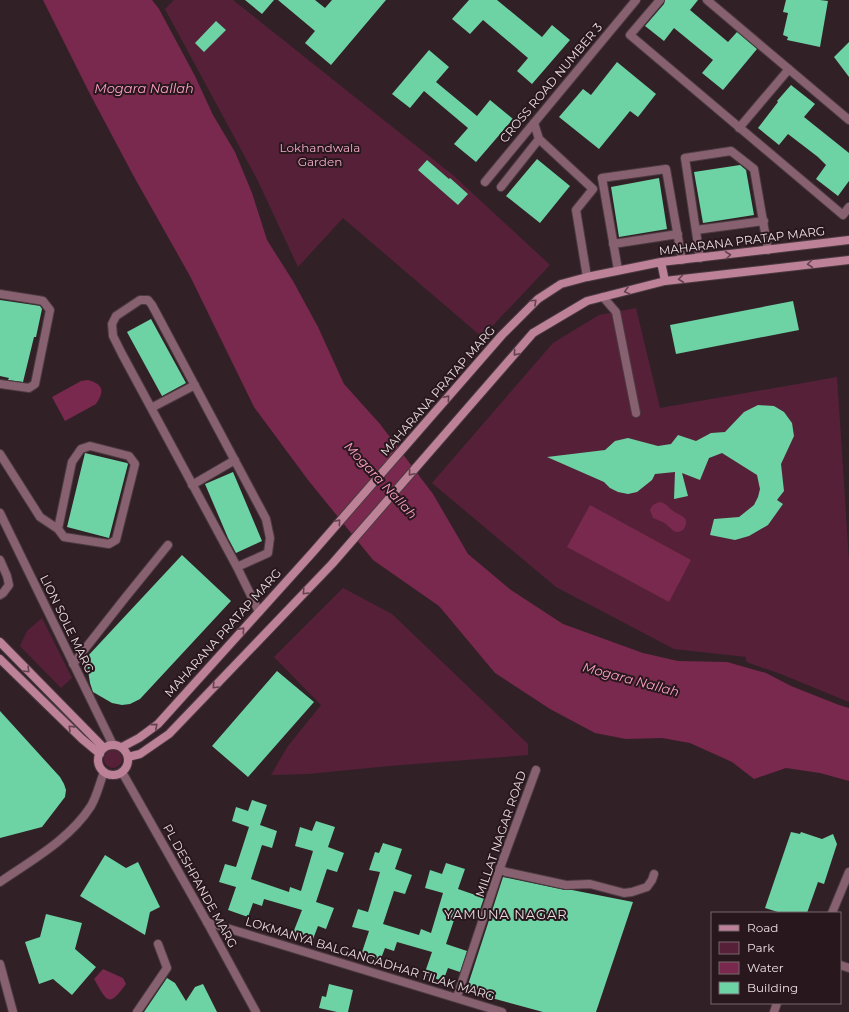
<svg xmlns="http://www.w3.org/2000/svg" width="849" height="1012" viewBox="0 0 849 1012" font-family="Montserrat,sans-serif">
<rect width="100%" height="100%" fill="#322027"/>
<path fill="#562138" d="M 174,0 L 233,0 L 454,176 L 550,265 L 482,337 L 343,218 L 298,267 L 258,181 L 165,9 Z
M 636,308 L 660,408 L 837,377 L 849,561 L 849,702 L 781,674 L 749,663 L 746,661 L 746,657 L 674,649 L 556,587 L 432,483 L 553,343 L 599,315 Z
M 343,588 L 392,614 L 528,744 L 528,755 L 389,766 L 308,774 L 271,775 L 288,746 L 321,705 L 274,657 Z
M 42,618 L 72,678 L 61,688 L 20,646 L 27,631 Z
M104 759a9 9 0 1 1 18 0a9 9 0 1 1-18 0Z"/>
<path fill="#78294d" d="M 43,0 L 152,0 L 159,9 L 195,76 L 213,115 L 235,152 L 252,193 L 267,240 L 293,281 L 318,327 L 344,384 L 380,424 L 433,494 L 468,554 L 511,590 L 563,624 L 643,653 L 678,661 L 727,662 L 766,673 L 791,686 L 839,705 L 849,708 L 849,781 L 820,773 L 786,768 L 754,779 L 732,762 L 690,743 L 662,738 L 626,739 L 595,733 L 550,709 L 495,673 L 439,606 L 373,560 L 308,480 L 254,407 L 190,276 L 133,175 L 90,94 Z
M 88,380 C 103,384 105,391 96,404 L 65,421 L 52,397 L 81,381 Z
M 660,502 C 667,504 668,507 673,511 C 680,516 692,517 683,530 C 674,535 672,529 666,524 C 662,521 657,520 653,518 L 650,510 C 652,505 655,503 660,502 Z
M 590,505 L 691,560 L 669,602 L 567,547 Z
M 103,969 L 123,978 L 126,984 C 108,1009 107,1001 94,979 Z"/>
<path fill="#6dd2a4" d="M 245,0 L 274,0 L 262,14 Z
M 278,0 L 315,0 L 325,8 L 332,0 L 386,0 L 331,65 L 305,43 L 315,31 Z
M 469,0 L 497,0 L 542,37 L 552,25 L 570,40 L 532,84 L 517,71 L 528,58 L 483,20 L 470,34 L 452,19 Z
M 665,0 L 698,0 L 690,10 L 728,42 L 737,32 L 757,49 L 723,90 L 702,73 L 713,60 L 674,28 L 664,41 L 645,26 L 664,4 Z
M 786,0 L 820,0 L 828,1 L 820,47 L 787,40 L 788,37 L 783,35 L 788,13 L 783,12 Z
M 216,21 L 226,30 L 204,52 L 195,43 Z
M 849,42 L 849,77 L 834,57 Z
M 429,50 L 449,67 L 436,82 L 477,116 L 490,100 L 513,119 L 476,162 L 454,144 L 468,128 L 424,91 L 410,108 L 392,94 Z
M 617,62 L 656,94 L 638,117 L 630,111 L 599,149 L 559,117 L 583,89 L 591,95 Z
M 791,85 L 815,104 L 804,117 L 849,153 L 849,181 L 838,196 L 816,179 L 826,165 L 818,157 L 788,134 L 779,145 L 758,128 L 778,102 L 777,101 Z
M 537,159 L 570,186 L 540,223 L 506,196 Z
M 427,160 L 449,179 L 450,178 L 468,194 L 458,205 L 418,170 Z
M 740,165 L 746,170 L 754,215 L 703,223 L 694,172 Z
M 659,178 L 667,229 L 619,237 L 611,187 Z
M 0,300 L 34,305 L 40,306 L 42,309 L 36,337 L 34,337 L 23,382 L 8,380 L 9,378 L 0,376 Z
M 793,301 L 799,330 L 676,354 L 670,325 Z
M 151,319 L 186,383 L 162,396 L 127,332 Z
M 758,405 L 774,406 L 784,412 L 792,423 L 794,436 L 781,464 L 784,491 L 777,500 L 783,504 L 768,525 L 749,536 L 735,540 L 710,535 L 714,519 L 739,517 L 754,505 L 758,497 L 760,489 L 757,475 L 722,453 L 709,458 L 700,480 L 682,473 L 688,496 L 674,499 L 675,472 L 655,474 L 652,480 L 637,492 L 628,494 L 618,492 L 610,488 L 604,482 L 547,457 L 605,450 L 615,441 L 628,438 L 658,446 L 671,444 L 678,435 L 696,441 L 711,433 L 725,432 L 744,412 Z
M 85,453 L 127,463 L 128,464 L 109,538 L 67,527 Z
M 233,472 L 262,541 L 236,553 L 228,538 L 205,484 Z
M 182,555 L 231,601 L 140,699 L 130,704 L 122,705 L 112,703 L 93,692 L 90,683 L 86,658 Z
M 277,671 L 314,702 L 248,777 L 212,746 Z
M 0,711 L 60,777 L 64,784 L 66,790 L 65,797 L 42,827 L 0,838 Z
M 252,800 L 267,805 L 260,825 L 277,831 L 272,848 L 262,845 L 251,879 L 289,892 L 290,887 L 301,891 L 313,851 L 295,846 L 300,827 L 312,831 L 316,821 L 335,827 L 328,847 L 344,853 L 337,872 L 327,869 L 316,902 L 334,908 L 326,929 L 318,926 L 313,939 L 293,933 L 302,910 L 264,899 L 262,906 L 253,903 L 248,917 L 228,910 L 236,887 L 219,882 L 225,864 L 236,867 L 249,827 L 232,821 L 236,807 L 248,811 Z
M 791,832 L 800,834 L 801,832 L 822,839 L 833,834 L 837,844 L 824,884 L 818,882 L 807,913 L 781,913 L 765,908 Z
M 383,843 L 402,849 L 395,869 L 412,875 L 405,894 L 394,891 L 383,924 L 419,935 L 421,929 L 431,933 L 443,893 L 425,888 L 430,870 L 442,874 L 446,863 L 465,869 L 458,889 L 484,898 L 477,918 L 457,911 L 446,944 L 467,951 L 460,972 L 448,968 L 443,981 L 424,975 L 432,952 L 397,942 L 394,951 L 385,948 L 380,961 L 361,955 L 369,931 L 352,927 L 358,909 L 368,912 L 380,872 L 369,870 L 375,852 L 379,853 Z
M 105,855 L 126,868 L 138,862 L 160,907 L 150,912 L 145,935 L 80,896 Z
M 503,877 L 565,890 L 572,890 L 633,902 L 596,1012 L 543,1012 L 466,991 Z
M 46,914 L 82,923 L 75,949 L 96,967 L 72,995 L 53,979 L 39,984 L 25,942 L 40,937 Z
M 167,978 L 175,983 L 186,1001 L 195,987 L 203,984 L 217,1012 L 144,1012 Z
M 329,984 L 353,990 L 348,1012 L 337,1012 L 319,1008 L 322,996 L 326,997 Z"/>
<g fill="none" stroke-linecap="round" stroke-linejoin="round">
<g stroke="#4c3b41" stroke-width="10">
<path id="service" d="M 660,0 L 630,35 L 843,215 L 849,207
M 707,0 L 849,120
M 739,128 L 789,69
M 539,139 L 593,189 L 576,210 L 587,277
M 501,187 L 539,139 L 534,123
M 696,230 L 764,221
M 613,244 L 678,234
M 700,258 L 685,158 L 731,151 L 754,169 L 768,250
M 618,270 L 602,178 L 666,169 L 682,260
M 603,297 L 616,312 L 636,413
M 0,560 L 7,576 L 9,585 L 3,593 L 0,595
M 501,870 L 506,872 L 566,885 L 590,884 L 624,893 L 632,892 L 647,887 L 652,880 L 654,874
M 832,913 L 849,872"/>
</g>
<g stroke="#4c3b41" stroke-width="10">
<path id="minor" d="M 485,182 L 636,0
M 0,294 L 38,300 L 43,301 L 50,310 L 35,384 L 29,388 L 0,384
M 151,408 L 195,385
M 0,454 L 40,517 L 58,529 L 64,537 L 109,544 L 116,540 L 135,464 L 129,456 L 90,446 L 81,449 L 72,462 L 58,529
M 192,485 L 235,460
M 237,567 L 268,553 L 270,538 L 266,519 L 152,305 L 148,300 L 140,300 L 116,316 L 112,324 L 113,336 L 122,354 L 237,567 L 259,612
M 73,664 L 125,598 L 168,545
M 207,922 L 502,1012
M 840,965 L 849,968
M 457,997 L 501,865 L 536,770
M 137,1012 L 167,968 L 158,944
M 774,1012 L 777,1003"/>
</g>
<g stroke="#4c3b41" stroke-width="10">
<path id="tertiary" d="M 0,513 L 113,745
M 122,772 L 207,922 L 256,1012
M 0,882 C 32,860 70,839 91,806 C 97,796 100,782 104,772
M 0,964 L 13,1012"/>
</g>
<g stroke="#4c3b41" stroke-width="10">
<path id="secondary" d="M 661,262 L 665,281
M 0,642 L 104,748
M 0,659 L 82,739 L 100,754
M98 760a15 15 0 1 1 30 0a15 15 0 1 1-30 0Z
M 122,747 L 139,738 L 158,724 L 313,552 L 502,335 L 538,299 L 561,284 L 587,277 L 661,262 L 849,240
M 128,757 L 140,754 L 169,734 L 332,564 L 533,333 L 587,301 L 665,281 L 849,260"/>
</g>
<use href="#service" stroke="#87616f" stroke-width="8"/>
<use href="#minor" stroke="#87616f" stroke-width="8"/>
<use href="#tertiary" stroke="#87616f" stroke-width="8"/>
<use href="#secondary" stroke="#be8298" stroke-width="8"/>
</g>
<defs><path id="oneway-chevron" d="M-2-3.5L2.5 0L-2 3.5" fill="none" stroke-width="1.6" stroke-linecap="round" stroke-linejoin="round"/></defs>
<g stroke="#64424e">
<use href="#oneway-chevron" transform="translate(728 255) rotate(-7)"/>
<use href="#oneway-chevron" transform="translate(810 264) rotate(173)"/>
<use href="#oneway-chevron" transform="translate(681 279) rotate(173)"/>
<use href="#oneway-chevron" transform="translate(627 291) rotate(165)"/>
<use href="#oneway-chevron" transform="translate(534 302) rotate(-43)"/>
<use href="#oneway-chevron" transform="translate(516 353) rotate(131)"/>
<use href="#oneway-chevron" transform="translate(447 398) rotate(-49)"/>
<use href="#oneway-chevron" transform="translate(411 473) rotate(131)"/>
<use href="#oneway-chevron" transform="translate(338 522) rotate(-49)"/>
<use href="#oneway-chevron" transform="translate(305 592) rotate(134)"/>
<use href="#oneway-chevron" transform="translate(242 630) rotate(-48)"/>
<use href="#oneway-chevron" transform="translate(27 670) rotate(45)"/>
<use href="#oneway-chevron" transform="translate(215 686) rotate(134)"/>
<use href="#oneway-chevron" transform="translate(155 726) rotate(-40)"/>
<use href="#oneway-chevron" transform="translate(71 728) rotate(-136)"/>
</g>
<g text-anchor="middle" stroke-width="4" stroke-linejoin="round" paint-order="stroke">
<g font-size="12" fill="#eadee2" stroke="#28171d">
<text transform="translate(551 83) rotate(-50)" y="4">CROSS ROAD NUMBER 3</text>
<text transform="translate(742 241) rotate(-7)" y="4">MAHARANA PRATAP MARG</text>
<text transform="translate(438 391) rotate(-49)" y="4">MAHARANA PRATAP MARG</text>
<text transform="translate(67 624) rotate(64)" y="4">LION SOLE MARG</text>
<text transform="translate(223 633) rotate(-48)" y="4">MAHARANA PRATAP MARG</text>
<text transform="translate(501 834) rotate(-71)" y="4">MILLAT NAGAR ROAD</text>
<text transform="translate(200 886) rotate(61)" y="4">PL DESHPANDE MARG</text>
<text transform="translate(370 959) rotate(17)" y="4">LOKMANYA BALGANGADHAR TILAK MARG</text>
</g>
<g font-size="12" fill="#f2acc6" stroke="#28171d">
<text x="320" y="152">Lokhandwala<tspan x="320" dy="14">Garden</tspan></text>
</g>
<g font-size="13" font-style="italic" fill="#fca0c4" stroke="#28171d">
<text x="144" y="93">Mogara Nallah</text>
<text transform="translate(381 480) rotate(47)" y="5">Mogara Nallah</text>
<text transform="translate(631 679) rotate(15)" y="5">Mogara Nallah</text>
</g>
<g font-size="13" letter-spacing="1" fill="#eadee2" stroke="#28171d">
<text x="506" y="919">YAMUNA NAGAR</text>
</g>
</g>
<rect x="711" y="912" width="130" height="92" fill="#28171d" stroke="#76676c"/>
<rect x="719" y="925" width="20" height="6" fill="#be8298" stroke="#76676c"/>
<text x="747" y="932" font-size="12" fill="#eadee2">Road</text>
<rect x="719" y="942" width="20" height="12" fill="#562138" stroke="#76676c"/>
<text x="747" y="952" font-size="12" fill="#eadee2">Park</text>
<rect x="719" y="962" width="20" height="12" fill="#78294d" stroke="#76676c"/>
<text x="747" y="972" font-size="12" fill="#eadee2">Water</text>
<rect x="719" y="982" width="20" height="12" fill="#6dd2a4" stroke="#76676c"/>
<text x="747" y="992" font-size="12" fill="#eadee2">Building</text>
</svg>
